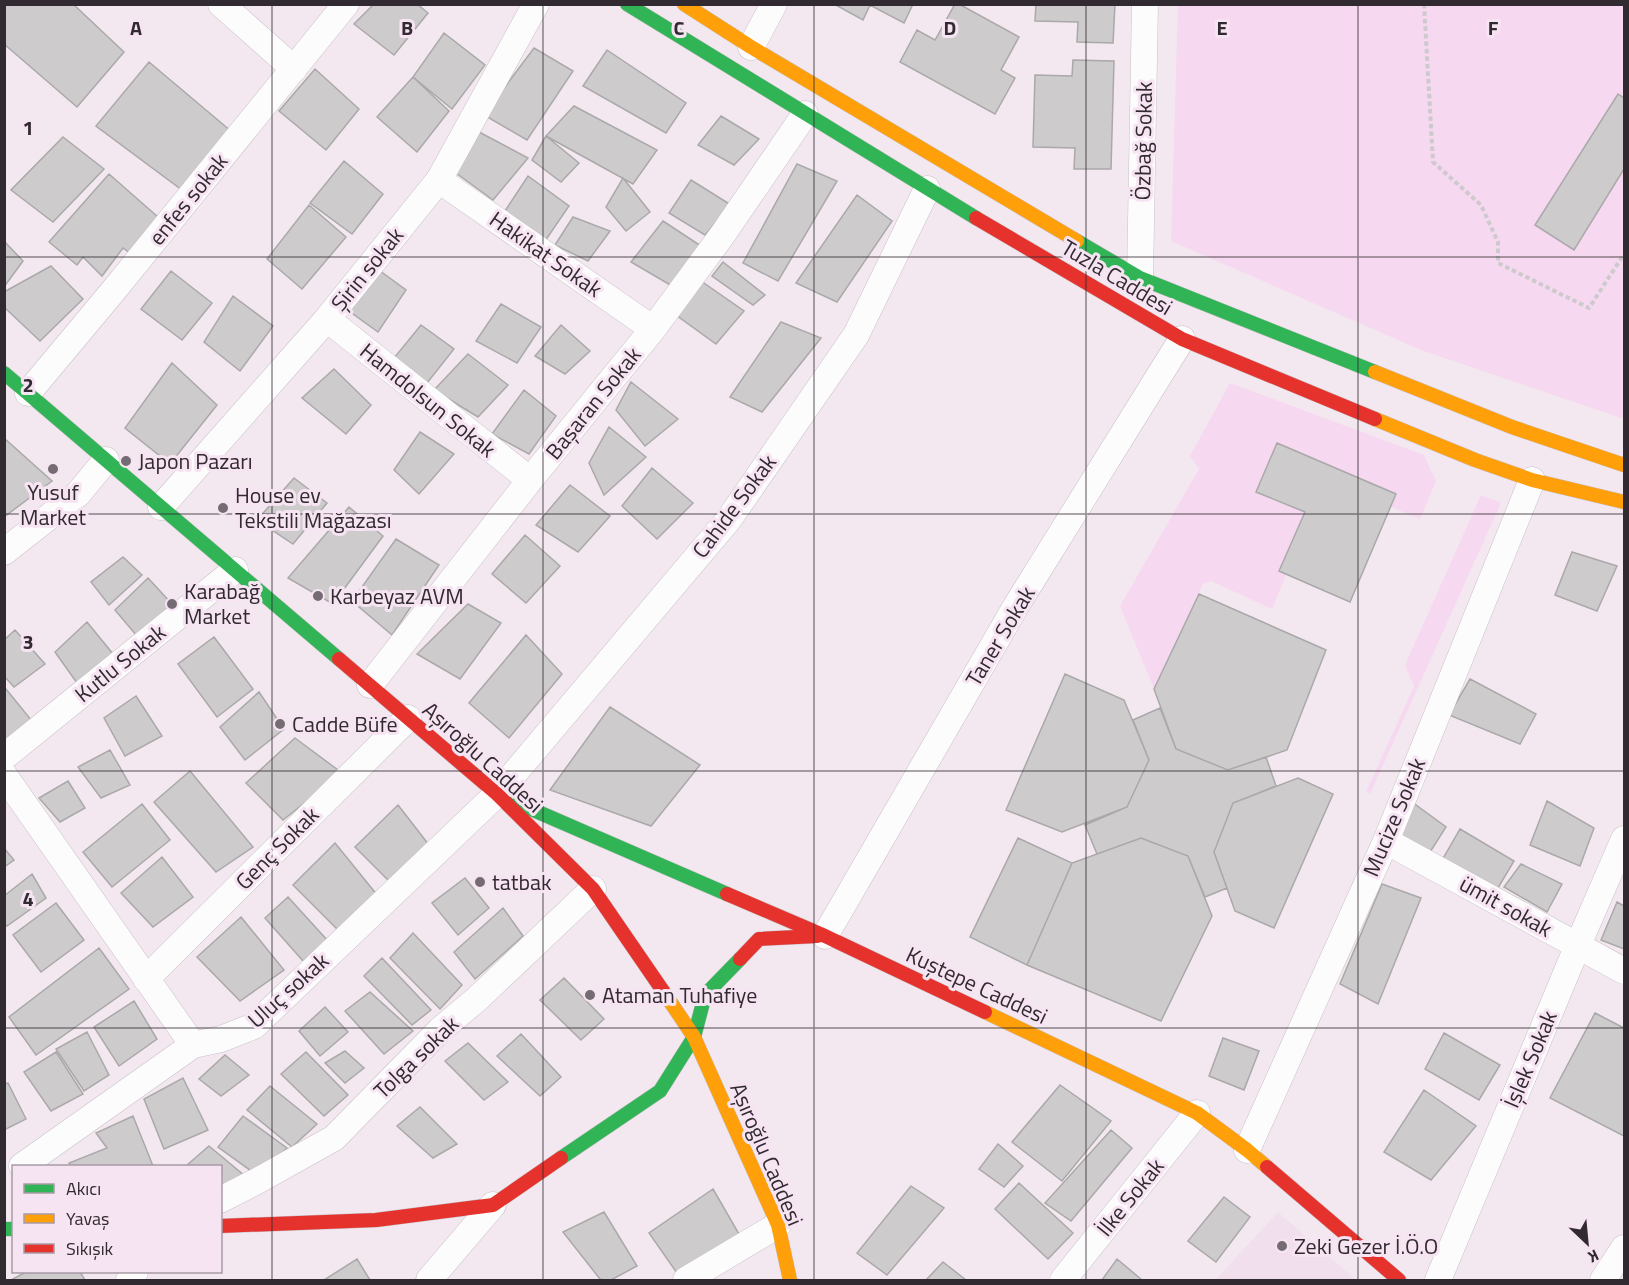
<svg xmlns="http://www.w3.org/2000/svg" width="1629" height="1285" viewBox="0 0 1629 1285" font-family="'Titillium Web',sans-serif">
<rect width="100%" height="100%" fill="#f3e8f0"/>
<path fill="#f2dfee" d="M 1278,1212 L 1356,1280 L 1215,1280 Z"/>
<path fill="#f6d8f0" d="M 1178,5 L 1624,5 L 1624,419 L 1421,350 L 1171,241 Z
M 1230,383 L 1424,455 L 1436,481 L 1420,519 L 1391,507 L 1396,494 L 1277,444 L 1256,492 L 1305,512 L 1279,571 L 1286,575 L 1272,609 L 1211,581 L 1203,584 L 1154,689 L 1120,606 L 1199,469 L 1190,456 Z
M 1481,495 L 1501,503 L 1370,794 L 1366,792 L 1414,686 L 1405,665 Z"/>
<path fill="#cecbcc" stroke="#aaa8a8" stroke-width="1.5" d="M 4,4 L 73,4 L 124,52 L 77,107 L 4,44 Z
M 374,4 L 417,4 L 428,13 L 394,55 L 354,24 Z
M 834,4 L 913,4 L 904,23 L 870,5 L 863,20 Z
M 955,4 L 959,4 L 1019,37 L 1001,70 L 1015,78 L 995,114 L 900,62 L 917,30 L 935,40 Z
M 1036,4 L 1115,4 L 1113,43 L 1077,42 L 1078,22 L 1035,21 Z
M 444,33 L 485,65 L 452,109 L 413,77 Z
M 534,48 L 573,71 L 527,140 L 484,115 Z
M 607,50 L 686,103 L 666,133 L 583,86 Z
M 1073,60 L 1114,61 L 1111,169 L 1074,169 L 1075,148 L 1033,147 L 1035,75 L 1072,76 Z
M 149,62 L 238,137 L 190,196 L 96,126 Z
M 315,69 L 359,109 L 326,150 L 279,111 Z
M 413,77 L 449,111 L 417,152 L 377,117 Z
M 1618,94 L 1624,98 L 1624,169 L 1574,250 L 1535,225 Z
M 574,106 L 657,150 L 633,184 L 546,136 Z
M 721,116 L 759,139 L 734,165 L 698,145 Z
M 479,132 L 528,158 L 493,200 L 456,173 Z
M 546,136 L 579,163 L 561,182 L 532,160 Z
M 63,137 L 104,169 L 53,222 L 11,190 Z
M 344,161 L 383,194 L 352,234 L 310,203 Z
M 797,164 L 837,181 L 778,281 L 743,263 Z
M 109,174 L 158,217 L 130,253 L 123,248 L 102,276 L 83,257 L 77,265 L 49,242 Z
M 528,176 L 569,206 L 543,244 L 501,217 Z
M 623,178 L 650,212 L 626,231 L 606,207 Z
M 691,180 L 731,205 L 705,235 L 669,213 Z
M 857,195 L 892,221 L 837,302 L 796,283 Z
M 309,205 L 346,237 L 302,289 L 267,259 Z
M 573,217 L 610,231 L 588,261 L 555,245 Z
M 663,221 L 701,246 L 672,286 L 631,262 Z
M 4,241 L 23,261 L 4,287 Z
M 723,262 L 765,295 L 753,305 L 712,276 Z
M 51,266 L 83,299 L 40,341 L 4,307 L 4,292 Z
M 376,268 L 406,290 L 378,332 L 349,311 Z
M 171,271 L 212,303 L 182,340 L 141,309 Z
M 701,281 L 744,311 L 716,344 L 676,315 Z
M 233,296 L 273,326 L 240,371 L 204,342 Z
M 501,304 L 541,327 L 517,363 L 476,341 Z
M 781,322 L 821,338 L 762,412 L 730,397 Z
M 421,325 L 454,349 L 427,383 L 394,358 Z
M 561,325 L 590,351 L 565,374 L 535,356 Z
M 468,354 L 508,385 L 478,417 L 434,390 Z
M 172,363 L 217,405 L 170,464 L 125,428 Z
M 334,369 L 371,405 L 346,434 L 302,398 Z
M 631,382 L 678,419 L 645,446 L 616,410 Z
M 524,390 L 556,416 L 529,454 L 492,434 Z
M 609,427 L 646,457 L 604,495 L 589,463 Z
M 420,432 L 454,454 L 419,494 L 394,470 Z
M 4,438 L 52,481 L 4,517 Z
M 1277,443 L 1396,494 L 1350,602 L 1279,571 L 1305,512 L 1256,492 Z
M 652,468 L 693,503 L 657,539 L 622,506 Z
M 294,478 L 327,503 L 293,544 L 257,520 Z
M 570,485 L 610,516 L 578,552 L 536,525 Z
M 349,507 L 383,536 L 333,604 L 288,578 Z
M 525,535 L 560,566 L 526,603 L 492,574 Z
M 396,539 L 439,565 L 392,635 L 352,601 Z
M 1572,552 L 1617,566 L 1597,611 L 1555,595 Z
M 123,557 L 142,575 L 109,605 L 91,582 Z
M 148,578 L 172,604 L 137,636 L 115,610 Z
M 1199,594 L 1326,650 L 1287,750 L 1228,770 L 1176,749 L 1154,689 Z
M 468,604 L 501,623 L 460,679 L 417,654 Z
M 87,622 L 113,654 L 77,683 L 55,652 Z
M 15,630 L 45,664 L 14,687 L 4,676 L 4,640 Z
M 526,635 L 562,674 L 509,738 L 469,703 Z
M 214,637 L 253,689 L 217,717 L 178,664 Z
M 1065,674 L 1124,700 L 1149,760 L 1127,807 L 1062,832 L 1006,810 Z
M 1470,679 L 1536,714 L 1520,744 L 1449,715 Z
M 6,689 L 32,721 L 4,742 L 4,690 Z
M 259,692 L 284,729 L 245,760 L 220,727 Z
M 136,696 L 162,736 L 125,756 L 104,718 Z
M 610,707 L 700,765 L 651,826 L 550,790 Z
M 1160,708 L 1176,749 L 1228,770 L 1266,757 L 1276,786 L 1233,803 L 1214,852 L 1227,888 L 1205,897 L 1188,856 L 1141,838 L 1097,854 L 1085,825 L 1127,807 L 1149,760 L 1133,720 Z
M 295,738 L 342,773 L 283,820 L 246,783 Z
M 110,750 L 130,785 L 101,798 L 78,767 Z
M 190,771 L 253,847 L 216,872 L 154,802 Z
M 1298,778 L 1333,794 L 1274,928 L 1235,911 L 1214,852 L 1233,803 Z
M 68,781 L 85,808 L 60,822 L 39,798 Z
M 1547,801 L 1594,828 L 1580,866 L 1530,845 Z
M 1412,802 L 1446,827 L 1427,857 L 1395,836 Z
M 142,804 L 170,840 L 112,887 L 83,852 Z
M 398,805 L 429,845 L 389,881 L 355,847 Z
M 1460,829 L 1514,861 L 1495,893 L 1441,862 Z
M 1018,838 L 1072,863 L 1027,965 L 970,937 Z
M 1141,838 L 1188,856 L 1212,916 L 1161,1021 L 1027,965 L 1072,863 Z
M 335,843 L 382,901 L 341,933 L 293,885 Z
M 4,848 L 14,860 L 4,867 Z
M 162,857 L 193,897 L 153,927 L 121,893 Z
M 1521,864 L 1562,884 L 1547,912 L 1504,887 Z
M 32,874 L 46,898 L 7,926 L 4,923 L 4,896 Z
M 465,878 L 489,908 L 458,935 L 432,903 Z
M 1382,884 L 1421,898 L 1378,1004 L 1340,984 Z
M 288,897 L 328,941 L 303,961 L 265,918 Z
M 1617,902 L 1624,906 L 1624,949 L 1601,940 Z
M 56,903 L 84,940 L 41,972 L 13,935 Z
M 503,908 L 523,936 L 475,979 L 454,952 Z
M 241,917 L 284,970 L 240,1001 L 197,957 Z
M 413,933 L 462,985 L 440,1009 L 390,958 Z
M 99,948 L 129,989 L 36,1055 L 9,1017 Z
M 382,958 L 431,1010 L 412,1025 L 364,976 Z
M 564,978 L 604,1019 L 581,1040 L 540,1000 Z
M 370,992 L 413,1031 L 384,1054 L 345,1011 Z
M 134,1001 L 157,1039 L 119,1066 L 94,1027 Z
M 325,1007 L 348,1032 L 320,1056 L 299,1031 Z
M 1595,1013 L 1624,1028 L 1624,1136 L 1550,1098 Z
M 87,1032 L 109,1075 L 84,1091 L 56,1049 Z
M 1444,1033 L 1500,1065 L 1479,1100 L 1425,1069 Z
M 521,1034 L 561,1077 L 540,1096 L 497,1056 Z
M 1223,1038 L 1259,1051 L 1244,1090 L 1209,1076 Z
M 468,1043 L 508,1082 L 484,1100 L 445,1061 Z
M 345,1051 L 364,1068 L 345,1083 L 325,1063 Z
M 56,1052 L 83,1094 L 51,1111 L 24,1072 Z
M 306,1052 L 348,1095 L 324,1116 L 281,1074 Z
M 225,1055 L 249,1075 L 221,1096 L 199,1079 Z
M 183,1078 L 208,1130 L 164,1149 L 144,1099 Z
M 8,1083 L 26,1119 L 4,1130 L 4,1084 Z
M 1060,1085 L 1111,1121 L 1062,1181 L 1012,1142 Z
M 270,1086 L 317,1124 L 292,1147 L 247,1110 Z
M 1424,1090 L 1476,1126 L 1431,1180 L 1384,1152 Z
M 420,1107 L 457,1144 L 433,1158 L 397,1126 Z
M 133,1116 L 153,1166 L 71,1166 L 69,1163 L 107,1148 L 96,1133 Z
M 243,1116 L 287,1148 L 258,1176 L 218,1147 Z
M 1111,1130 L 1132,1148 L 1071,1221 L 1045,1203 Z
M 998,1144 L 1023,1166 L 1004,1187 L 979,1169 Z
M 209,1146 L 246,1177 L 220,1192 L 220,1166 L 186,1166 Z
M 1019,1183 L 1073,1233 L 1048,1259 L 995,1209 Z
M 911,1186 L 944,1208 L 887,1275 L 857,1253 Z
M 713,1189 L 739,1234 L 677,1273 L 649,1233 Z
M 1224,1197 L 1250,1217 L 1216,1262 L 1188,1241 Z
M 604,1212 L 637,1266 L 611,1280 L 603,1280 L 600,1279 L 563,1232 Z
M 357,1259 L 370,1280 L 324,1280 Z
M 1117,1259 L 1142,1280 L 1102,1280 Z
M 943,1262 L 966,1280 L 926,1280 Z
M 26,1272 L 80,1272 L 85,1280 L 11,1280 Z"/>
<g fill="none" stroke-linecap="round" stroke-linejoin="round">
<g stroke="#c8c0c6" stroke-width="27">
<path id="street" d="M 221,4 L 294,69
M 751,47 L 774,4
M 439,180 L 653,329
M 1140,278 L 1145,4
M 327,319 L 530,480
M 28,393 L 114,290 L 346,4
M 161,507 L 327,319 L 439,180 L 536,4
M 4,552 L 78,494 L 106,460
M 370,685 L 530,480 L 653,329 L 723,234 L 805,114
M 4,757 L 235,570
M 4,775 L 193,1045
M 1386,841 L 1624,971
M 825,936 L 1016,606 L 1182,339
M 146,979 L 408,718
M 1247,1150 L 1386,841 L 1532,480
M 22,1166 L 193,1045 L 221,1039 L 254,1026 L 497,794 L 729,519 L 856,335 L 927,189
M 220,1200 L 259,1180 L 334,1138 L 440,1030 L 477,999 L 593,889
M 129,1280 L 135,1272
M 429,1280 L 493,1205
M 686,1280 L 778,1225
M 1063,1280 L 1197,1113
M 1438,1280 L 1578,945 L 1624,839
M 1603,1280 L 1624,1248"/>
</g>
<g stroke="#c8c0c6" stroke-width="15">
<path id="fast" d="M 627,4 L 976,218
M 1077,241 L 1140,278 L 1375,372
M 4,373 L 339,659
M 515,802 L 727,894
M 561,1158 L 660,1091 L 694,1037 L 705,995 L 740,959
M 4,1229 L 14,1229"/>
</g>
<g stroke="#c8c0c6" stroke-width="15">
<path id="slow" d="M 684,4 L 751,47 L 1077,241
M 1375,372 L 1512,427 L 1624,465
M 1375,419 L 1475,460 L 1532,480 L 1624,502
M 663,991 L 694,1037 L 778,1225 L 790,1280
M 985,1012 L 1197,1113 L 1247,1150 L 1267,1167"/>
</g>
<g stroke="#c8c0c6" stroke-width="15">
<path id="jam" d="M 976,218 L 1182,339 L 1375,419
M 339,659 L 497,794 L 593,889 L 663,991
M 727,894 L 825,936 L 985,1012
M 740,959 L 759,939 L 817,936
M 1267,1167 L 1399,1280
M 220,1226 L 376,1220 L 493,1205 L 561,1158"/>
</g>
<path stroke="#cec9cd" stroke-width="4" stroke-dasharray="4.5 3" stroke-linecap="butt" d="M 1424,4 L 1433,162 L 1481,205 L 1498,242 L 1498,263 L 1589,308 L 1624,254"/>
<use href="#street" stroke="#fdfcfd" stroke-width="26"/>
<use href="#fast" stroke="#30b455" stroke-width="14"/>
<use href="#slow" stroke="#ff9f0a" stroke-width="14"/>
<use href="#jam" stroke="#e5322d" stroke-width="14"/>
</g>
<path fill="none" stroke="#312a30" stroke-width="1.5" stroke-opacity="0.55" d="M 272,4 L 272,1280M 543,4 L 543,1280M 814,4 L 814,1280M 1086,4 L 1086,1280M 1358,4 L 1358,1280M 4,257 L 1624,257M 4,514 L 1624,514M 4,771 L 1624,771M 4,1028 L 1624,1028"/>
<g fill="#756c73" stroke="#f7e4f3" stroke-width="2">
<circle cx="126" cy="461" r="6"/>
<circle cx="53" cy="469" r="6"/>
<circle cx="223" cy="508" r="6"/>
<circle cx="318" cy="596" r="6"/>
<circle cx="172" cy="604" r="6"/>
<circle cx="280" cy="724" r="6"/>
<circle cx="480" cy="882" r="6"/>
<circle cx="590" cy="995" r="6"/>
<circle cx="1282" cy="1246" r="6"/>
</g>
<g text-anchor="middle" stroke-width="6" stroke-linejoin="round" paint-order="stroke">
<g font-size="22" fill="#312a30" stroke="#f7e4f3">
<text transform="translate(1143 141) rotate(-89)" y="8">Özbağ Sokak</text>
<text transform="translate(188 199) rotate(-51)" y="8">enfes sokak</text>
<text transform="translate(546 254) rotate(35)" y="8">Hakikat Sokak</text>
<text transform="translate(367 269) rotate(-51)" y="8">Şirin sokak</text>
<text transform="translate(1117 277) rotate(31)" y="8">Tuzla Caddesi</text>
<text transform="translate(428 400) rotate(39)" y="8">Hamdolsun Sokak</text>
<text transform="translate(593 403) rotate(-51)" y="8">Başaran Sokak</text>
<text transform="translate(734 506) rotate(-53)" y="8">Cahide Sokak</text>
<text transform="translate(1000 636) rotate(-59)" y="8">Taner Sokak</text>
<text transform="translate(120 663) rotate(-39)" y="8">Kutlu Sokak</text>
<text transform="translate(483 757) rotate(42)" y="8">Aşıroğlu Caddesi</text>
<text transform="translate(1394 817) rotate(-67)" y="8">Mucize Sokak</text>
<text transform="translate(277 848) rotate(-45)" y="8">Genç Sokak</text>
<text transform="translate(1506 906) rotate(29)" y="8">ümit sokak</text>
<text transform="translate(977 985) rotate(25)" y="8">Kuştepe Caddesi</text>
<text transform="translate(288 990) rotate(-42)" y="8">Uluç sokak</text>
<text transform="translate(416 1057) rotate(-44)" y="8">Tolga sokak</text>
<text transform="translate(1530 1059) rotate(-67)" y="8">İşlek Sokak</text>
<text transform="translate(767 1154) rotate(67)" y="8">Aşıroğlu Caddesi</text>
<text transform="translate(1130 1197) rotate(-51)" y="8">İlke Sokak</text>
</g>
<g font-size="22" fill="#312a30" stroke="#f7e4f3" text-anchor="start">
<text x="138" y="469">Japon Pazarı</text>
<text x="53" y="500" text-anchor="middle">Yusuf<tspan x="53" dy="25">Market</tspan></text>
<text x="235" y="503">House ev<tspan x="235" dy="25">Tekstili Mağazası</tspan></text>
<text x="184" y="599">Karabağ<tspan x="184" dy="25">Market</tspan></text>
<text x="330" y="604">Karbeyaz AVM</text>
<text x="292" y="732">Cadde Büfe</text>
<text x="492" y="890">tatbak</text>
<text x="602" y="1003">Ataman Tuhafiye</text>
<text x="1294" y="1254">Zeki Gezer İ.Ö.O</text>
</g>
</g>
<g font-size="20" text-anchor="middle" font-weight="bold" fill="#312a30" stroke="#f7e4f3" stroke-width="6" stroke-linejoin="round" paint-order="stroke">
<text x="136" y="35">A</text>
<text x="407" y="35">B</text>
<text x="679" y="35">C</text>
<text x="950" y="35">D</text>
<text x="1222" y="35">E</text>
<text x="1493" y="35">F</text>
<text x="28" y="135">1</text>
<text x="28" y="392">2</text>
<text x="28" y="649">3</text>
<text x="28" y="906">4</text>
</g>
<rect width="1629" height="1285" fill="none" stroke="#312a30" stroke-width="12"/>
<rect x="12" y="1165" width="210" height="108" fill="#f7e4f3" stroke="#a89aa5" stroke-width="1.5"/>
<rect x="24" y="1184" width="30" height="9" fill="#30b455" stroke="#a89aa5" stroke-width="1.5"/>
<text x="66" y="1195" font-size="18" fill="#312a30">Akıcı</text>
<rect x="24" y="1214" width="30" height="9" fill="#ff9f0a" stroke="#a89aa5" stroke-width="1.5"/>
<text x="66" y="1225" font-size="18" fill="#312a30">Yavaş</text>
<rect x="24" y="1244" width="30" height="9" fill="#e5322d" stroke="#a89aa5" stroke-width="1.5"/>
<text x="66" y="1255" font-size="18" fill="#312a30">Sıkışık</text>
<g transform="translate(1587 1243) rotate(154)" stroke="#f7e4f3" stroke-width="4.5" paint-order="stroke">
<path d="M0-4.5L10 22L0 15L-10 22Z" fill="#312a30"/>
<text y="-9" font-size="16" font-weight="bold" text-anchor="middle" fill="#312a30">K</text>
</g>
</svg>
